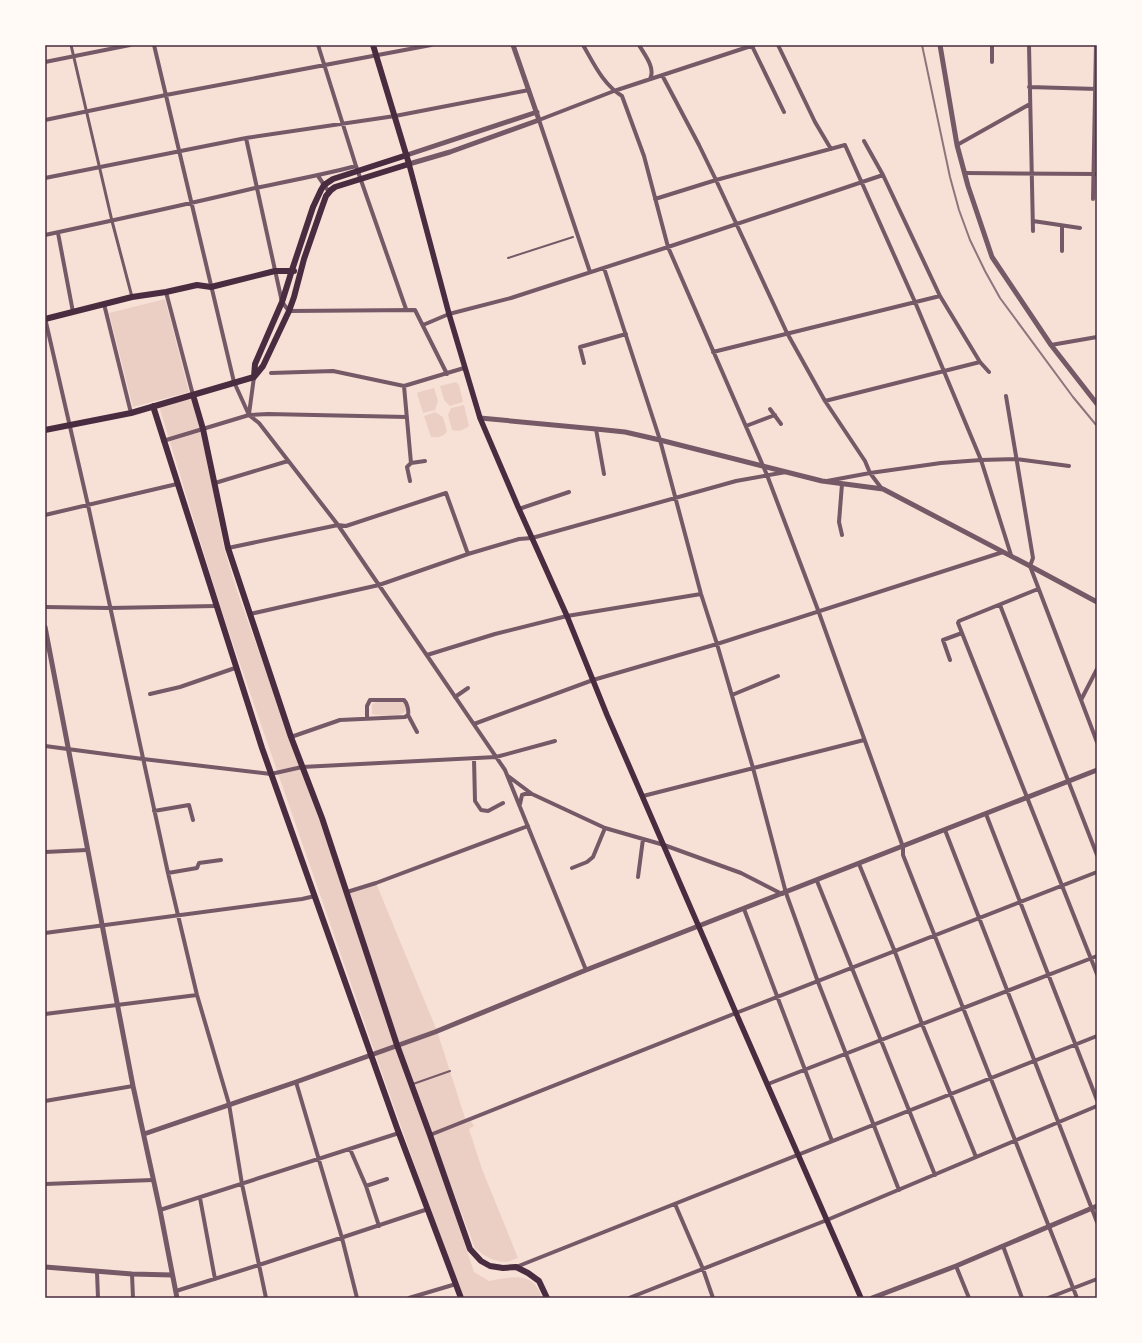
<svg xmlns="http://www.w3.org/2000/svg" width="1142" height="1343" viewBox="0 0 1142 1343" font-family="'Asap Condensed',sans-serif">
<rect width="100%" height="100%" fill="#f7e1d7"/>
<path fill="#ebcfc5" d="M 165,299 L 189,392 L 133,407 L 109,313 Z
M 456,382 L 459,385 L 463,402 L 450,406 L 444,400 L 440,386 Z
M 434,388 L 438,401 L 435,410 L 423,413 L 417,393 L 419,392 Z
M 190,397 L 201,429 L 224,548 L 237,591 L 343,886 L 347,892 L 376,883 L 437,1031 L 466,1121 L 430,1135 L 452,1206 L 474,1272 L 489,1281 C 511,1277 534,1270 542,1298 L 462,1298 L 376,1056 L 221,609 L 159,406 Z
M 464,405 L 469,426 C 463,430 460,432 452,430 L 448,415 L 451,408 Z
M 435,412 L 443,417 L 447,432 C 442,437 438,438 431,437 L 424,416 Z
M 379,701 L 403,702 L 407,708 L 406,711 C 401,717 380,716 372,714 L 372,704 Z
M 471,1121 L 474,1126 L 469,1129 L 482,1169 L 518,1258 C 514,1259 509,1262 505,1262 C 495,1262 482,1255 475,1248 L 432,1136 Z"/>
<g fill="none" stroke-linecap="round" stroke-linejoin="round">
<path stroke="#755966" stroke-width="2" d="M 508,258 L 573,237
M 413,1084 L 450,1071"/>
<path stroke="#755966" stroke-width="3" d="M 71,45 L 112,221 L 132,297"/>
<path stroke="#755966" stroke-width="4" d="M 154,45 L 234,382 L 249,415 L 259,423 L 338,525 L 505,770 L 586,970
M 318,45 L 356,166 L 406,309
M 583,45 C 594,64 603,84 622,96 L 644,156 L 668,247 L 767,475 L 818,610 L 903,847 L 903,855 L 1077,1298
M 639,45 C 644,54 656,68 650,79
M 778,45 L 815,122 L 831,149
M 1029,45 L 1033,231
M 752,46 L 784,112
M 45,62 L 130,45
M 992,62 L 992,45
M 662,75 L 699,145 L 716,180 L 787,333 L 825,401 L 865,461 L 870,473 L 882,489
M 1029,87 L 1097,89
M 45,120 L 166,95 L 431,45
M 246,138 L 282,302 L 289,311 L 415,310 L 447,374
M 864,141 L 883,175 L 940,296 L 980,362 L 989,372
M 957,145 L 1030,104
M 965,173 L 1097,174
M 318,176 L 329,192
M 45,178 L 246,138 L 395,116 L 529,90
M 655,199 L 716,180 L 845,145 L 915,302 L 981,460 L 1011,555
M 1093,199 L 1096,45
M 1033,221 L 1080,228
M 1062,226 L 1062,251
M 58,233 L 73,312
M 45,235 C 115,220 185,205 255,188 C 289,181 322,175 356,166
M 604,268 L 660,440 L 701,594 L 717,644 L 753,768 L 786,893 L 818,982 L 899,1190
M 590,272 L 539,120 L 614,91 L 754,45
M 166,292 L 193,395
M 104,304 L 131,413
M 45,318 L 88,505 L 168,873 L 197,995 L 229,1104 L 242,1184 L 266,1298
M 423,325 L 449,314 L 511,298 L 668,247 L 883,175
M 1051,345 L 1097,337
M 713,352 L 940,296
M 584,363 L 580,347 L 626,334
M 271,373 L 333,371 L 404,386 L 464,368
M 404,386 L 411,463
M 1006,396 L 1033,558 L 1030,566 L 1097,742
M 825,401 L 980,362
M 770,409 L 781,424
M 249,414 L 254,377
M 746,426 L 775,415
M 596,429 L 604,474
M 163,441 L 249,415 L 268,414 L 407,417
M 411,463 L 425,461
M 410,481 L 407,467 L 411,463
M 827,481 L 870,473 L 941,463 L 981,460 L 1016,459 L 1069,466
M 215,483 L 288,461
M 842,484 L 839,522 L 842,535
M 519,509 L 569,492
M 45,515 L 177,484
M 228,548 L 338,525 L 346,526 L 446,493 L 468,554
M 1038,589 L 959,621 L 958,623 L 1097,974
M 1000,605 L 1097,855
M 45,607 L 109,608 L 216,606
M 250,614 L 379,585 L 468,554 L 519,539 L 532,538 L 736,481 L 786,472
M 427,655 L 495,634 L 567,616 L 701,594
M 950,660 L 943,640 L 962,633
M 150,694 L 180,687 L 235,668
M 732,695 L 778,676
M 455,697 L 468,688
M 1081,700 L 1097,669
M 367,718 L 367,706 L 370,700 L 404,700 C 407,703 409,710 408,715 L 417,732
M 474,724 L 593,680 L 717,644 L 1003,552
M 291,737 L 340,720 L 405,717 L 408,715
M 45,746 L 143,759 L 271,774 L 302,767 L 496,757 L 555,741
M 474,759 L 475,801 L 481,810 L 488,811 L 503,803
M 508,776 L 532,794 L 605,828 L 664,845 L 741,873 L 782,894
M 643,796 L 864,740
M 520,804 L 522,795 L 525,794 L 531,794
M 154,811 L 189,805 L 193,820
M 986,814 L 1097,1100
M 945,830 L 1097,1222
M 45,852 L 87,850
M 859,864 L 895,952 L 922,1024 L 976,1157
M 572,868 L 587,862 L 593,857 L 605,828
M 168,873 L 197,868 L 199,863 L 221,860
M 638,877 L 643,839
M 817,881 L 935,1175
M 347,892 L 376,883 L 528,826
M 744,909 L 832,1141
M 45,933 L 302,899 L 315,896
M 45,1014 L 197,995
M 296,1082 L 342,1238 L 357,1298
M 768,1084 L 1097,956
M 45,1101 L 133,1086
M 430,1135 L 736,1013 L 1097,872
M 350,1149 L 366,1186 L 379,1226
M 45,1184 L 153,1180
M 366,1186 L 387,1179
M 200,1198 L 215,1279
M 675,1204 L 703,1269 L 713,1298
M 160,1210 L 399,1133
M 1003,1246 L 1022,1298
M 956,1266 L 969,1298
M 516,1267 L 1097,1036
M 97,1272 L 98,1298
M 132,1274 L 133,1298
M 176,1291 L 259,1265 L 428,1209
M 409,1298 L 456,1284
M 629,1298 L 827,1220 L 1097,1106
M 1048,1298 L 1097,1279"/>
<path stroke="#755966" stroke-width="5" d="M 940,45 L 957,145 L 968,186 L 992,257 L 1051,345 L 1097,404
M 407,155 L 537,112
M 409,164 L 450,152 L 539,120 L 513,45
M 480,418 L 596,429 L 625,432 L 660,440 L 822,481 L 883,489 L 1030,566 L 1097,602
M 45,627 L 133,1086 L 160,1210 L 177,1298
M 144,1134 L 296,1082 L 435,1032 L 586,970 L 1097,770
M 45,1267 L 132,1274 L 172,1275
M 872,1298 L 956,1266 L 1097,1206"/>
<path stroke="#4a2c40" stroke-width="5.5" d="M 409,164 L 449,314 L 480,418 L 519,509 L 567,616 L 607,715 L 699,927 L 736,1013 L 861,1298"/>
<path stroke="#4a2c40" stroke-width="6" d="M 45,319 L 132,297 L 166,292 L 197,285 L 211,287 L 275,271 L 294,271
M 254,377 L 263,366 L 289,311 L 294,297 L 304,259 L 321,210 L 326,196 L 331,190 L 335,187 L 409,164 L 373,45
M 254,377 L 255,364 L 282,302 L 292,270 L 313,207 L 321,190 L 324,185 L 333,179 L 407,155
M 193,395 L 203,429 L 228,548 L 291,737 L 322,818 L 397,1045 L 430,1135 L 470,1249 L 481,1261 L 490,1266 L 503,1268 L 516,1267 L 528,1273 L 539,1281 L 547,1298
M 153,406 L 262,748 L 397,1128 L 461,1298
M 45,430 L 131,413 L 254,377"/>
<path stroke="#8f747c" stroke-width="2" d="M 922,45 L 950,177 L 959,210 L 970,240 L 985,271 L 1000,298 L 1073,397 L 1097,426"/>
</g>
<rect width="1142" height="1343" fill="none" stroke="#fffaf5" stroke-width="92"/>
<rect x="46" y="46" width="1050" height="1251" fill="none" stroke="#4a2c40" stroke-width="1.5"/>
</svg>
